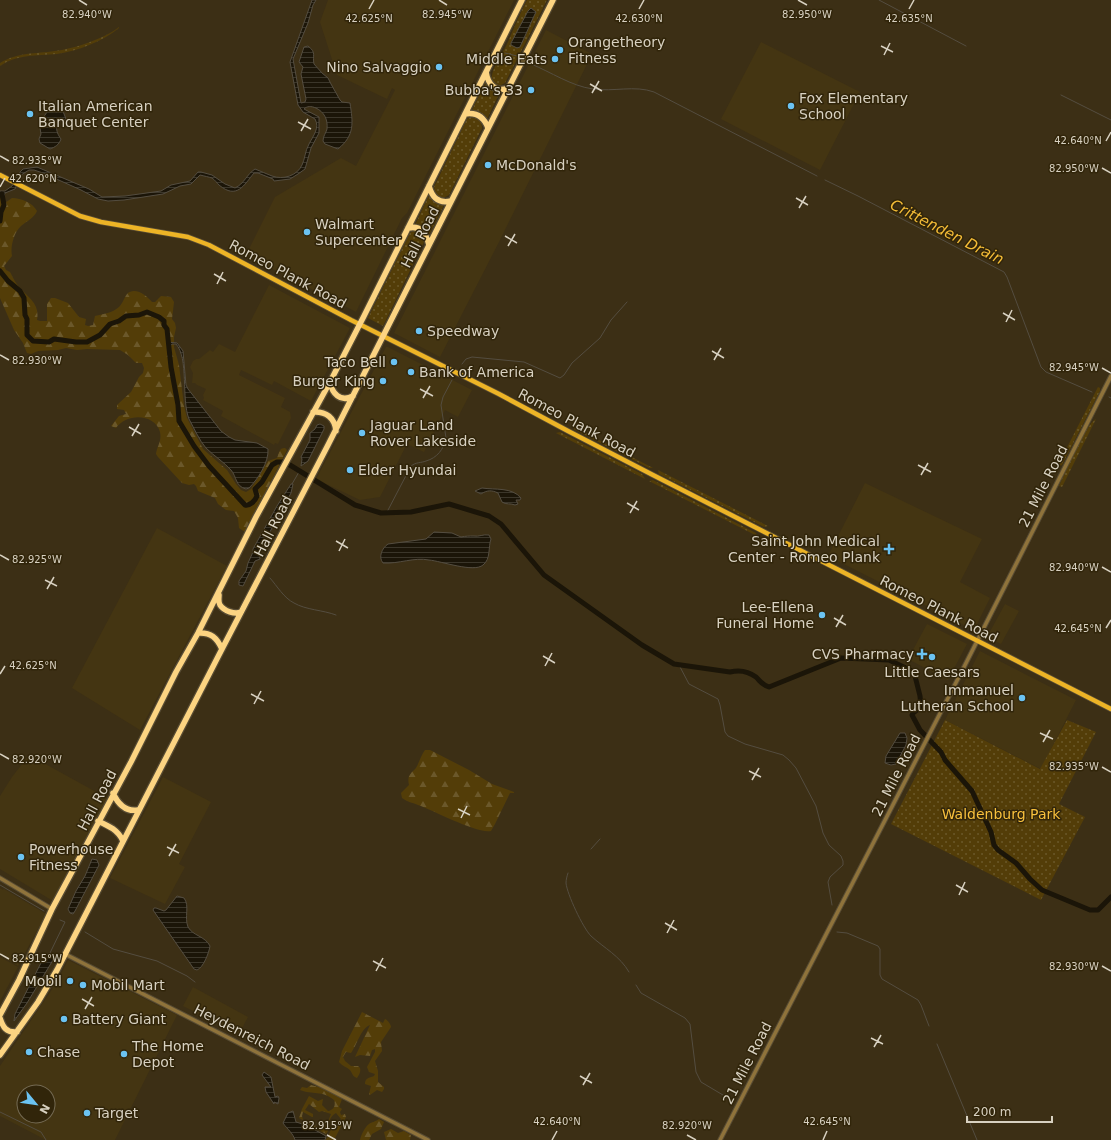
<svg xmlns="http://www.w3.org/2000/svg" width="1111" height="1140" viewBox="0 0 1111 1140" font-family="'DejaVu Sans',sans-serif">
<defs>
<pattern id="grass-dots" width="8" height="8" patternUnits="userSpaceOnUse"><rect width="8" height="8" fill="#533d08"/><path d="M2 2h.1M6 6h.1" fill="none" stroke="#6b582a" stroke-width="1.8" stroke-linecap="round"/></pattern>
<pattern id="forest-firs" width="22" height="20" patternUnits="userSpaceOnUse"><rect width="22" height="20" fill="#533d08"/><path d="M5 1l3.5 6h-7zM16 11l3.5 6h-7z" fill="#6b582a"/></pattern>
<pattern id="water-rules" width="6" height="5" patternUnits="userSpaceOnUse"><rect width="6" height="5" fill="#1b1508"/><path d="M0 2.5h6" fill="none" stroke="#3b362a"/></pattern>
</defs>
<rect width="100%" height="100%" fill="#3c2f15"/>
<path fill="#443512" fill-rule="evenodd" d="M 328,0 L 514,0 L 407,213 L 402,218 L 356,312 L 246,255 L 275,197 L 341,158 L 356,166 L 395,90 L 392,88 L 387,99 L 337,75 L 320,22 Z
M 546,30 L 592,54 L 499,242 L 440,357 L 394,333 Z
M 761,42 L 860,92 L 820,170 L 721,119 Z
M 269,285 L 350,328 L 311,401 L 274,381 L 272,385 L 241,370 L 239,375 L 285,398 L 281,407 L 290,412 L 291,418 L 278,444 L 275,443 L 274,445 L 221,416 L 223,411 L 203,400 L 204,398 L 203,395 L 206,389 L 197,385 L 195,383 L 192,383 L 193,373 L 190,367 L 193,361 L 196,359 L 199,359 L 210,350 L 213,352 L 219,344 L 235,352 Z
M 386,347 L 388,347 L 472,390 L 458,417 L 445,410 L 424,452 L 407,444 L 380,497 L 360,500 L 316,479 Z
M 865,483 L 982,539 L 960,582 L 990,598 L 974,630 L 828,556 Z
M 157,528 L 227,566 L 140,730 L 72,688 Z
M 1005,604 L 1019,611 L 1001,644 L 987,637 Z
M 927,624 L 967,644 L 948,680 L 908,659 Z
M 980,651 L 1076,700 L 1041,769 L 945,720 Z
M 29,755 L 107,798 L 53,901 L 0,869 L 0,796 L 12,777 Z
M 163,777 L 211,802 L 179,864 L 185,867 L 165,904 L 110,878 Z
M 0,888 L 3,890 L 4,889 L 46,914 L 18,966 L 0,955 Z
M 0,957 L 18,967 L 0,1001 Z
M 68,960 L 177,1015 L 115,1140 L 46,1140 L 0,1116 L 0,1066 L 57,982 ZM 24,1092 L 48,1092 L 48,1116 L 24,1116 Z
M 193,987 L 248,1017 L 239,1034 L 183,1006 Z"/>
<path fill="url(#grass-dots)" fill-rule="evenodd" d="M 527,0 L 547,0 L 505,83 L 499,86 L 492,81 C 490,70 501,57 506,46 C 513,31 519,15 527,0 ZM 531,8 L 535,11 L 535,14 L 522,44 L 517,48 L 511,43 L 528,11 Z
M 119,27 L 119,28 C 103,41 78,51 57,54 C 36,56 18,54 0,66 L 0,63 C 18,52 35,54 55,51 C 73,49 104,39 119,27 Z
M 486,82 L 490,88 L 500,92 L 487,119 L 482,114 L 472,110 Z
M 472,116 L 481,120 L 482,128 L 449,195 L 443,198 L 436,195 L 434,187 L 467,119 Z
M 429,195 L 434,200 L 444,205 L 429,235 L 425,229 L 415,225 Z
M 414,230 C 421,231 423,236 424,242 L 383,326 L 368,318 L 410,233 Z
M 1098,387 L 1100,388 L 1100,391 L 1062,465 L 1057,467 Z
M 1096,419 L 1062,487 L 1059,486 C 1064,475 1087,422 1096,419 Z
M 572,426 L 653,468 L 649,468 L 575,430 Z
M 560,432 L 642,474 L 645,479 L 556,433 Z
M 658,470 L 768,526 L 764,527 L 659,474 Z
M 653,480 L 756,533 L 757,536 L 649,481 Z
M 945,720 L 1040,769 L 1067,720 L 1096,732 L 1059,804 L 1085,817 L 1041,900 L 891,824 Z"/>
<path fill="url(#forest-firs)" d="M 0,195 L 2,201 L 5,203 L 12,198 C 21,198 33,203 37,211 C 34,218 27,221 21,226 C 14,232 10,247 12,256 L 4,266 L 6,270 L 10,272 C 13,277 15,283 20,288 C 29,298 40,304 37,320 L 40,321 L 47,321 L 47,304 L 51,298 L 55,298 L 68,303 L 79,317 L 86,319 L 85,325 L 88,326 L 93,325 L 95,316 C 104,314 112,313 119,307 C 123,303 124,298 127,294 C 135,286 147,296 152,302 L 155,302 L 161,296 L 171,297 L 174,302 L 172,319 L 175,323 L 176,328 L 174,337 L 174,347 L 179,365 L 184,406 L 187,418 L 203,449 L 227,470 L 236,484 L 241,490 L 246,492 L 251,489 L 268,461 L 277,458 C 279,453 279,448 285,448 L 287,450 L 245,532 L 239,528 L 238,518 L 234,511 L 226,510 L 218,504 L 215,498 L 198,491 L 196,486 L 194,484 L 189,485 L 182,483 L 158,457 L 156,454 C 157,446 162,441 160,432 C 155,413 126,413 116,428 L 111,426 L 119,416 L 126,414 L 124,410 L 117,409 L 117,405 L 131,392 L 139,377 L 143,373 L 144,368 L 142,363 L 136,363 L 128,355 L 120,350 L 87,349 L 77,350 L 66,348 L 58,350 L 38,351 L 31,354 L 27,353 L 23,343 L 14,330 L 0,298 Z
M 425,750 L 430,750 L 469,770 L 492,784 L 514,792 L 514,793 L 510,793 L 495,824 L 491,831 C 477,834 433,810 418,805 C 411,802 409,803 402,798 L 401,793 L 409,785 C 407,776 410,774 416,768 C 419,763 421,755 425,750 Z
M 362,1012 L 383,1023 L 385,1019 C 388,1020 391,1025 391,1027 L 381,1042 L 382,1051 L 375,1061 L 378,1071 L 378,1082 L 384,1087 L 384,1089 L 382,1092 L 377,1090 L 370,1095 L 369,1094 L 371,1086 L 365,1084 C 365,1078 369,1078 374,1076 L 375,1074 L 369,1072 L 367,1067 L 375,1052 L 375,1049 L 372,1050 L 370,1056 L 360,1055 L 355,1057 L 370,1025 C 361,1028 357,1045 351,1053 L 346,1052 L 343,1057 L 345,1061 L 351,1066 L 358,1066 L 360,1068 C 361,1072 359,1075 357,1078 C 352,1076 353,1074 350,1070 C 347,1067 342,1066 339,1062 L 342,1051 Z
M 311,1085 L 326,1089 L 342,1099 L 339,1107 L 342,1109 L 340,1112 L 341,1115 L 345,1114 L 346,1117 L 334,1140 L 325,1140 L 328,1137 L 332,1126 L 337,1125 L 341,1119 L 336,1113 C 331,1115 326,1125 328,1131 L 326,1134 L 306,1123 L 309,1121 L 314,1125 L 322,1129 L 327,1124 L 331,1114 L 322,1111 L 319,1112 L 309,1104 L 305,1110 L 313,1114 L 313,1117 L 312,1117 L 303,1112 L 302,1116 L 303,1120 L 299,1118 L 302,1109 L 309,1096 L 318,1101 L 323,1099 L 322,1105 L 328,1111 C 334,1110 336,1105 334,1100 C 322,1090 313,1095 300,1090 L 302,1087 L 307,1088 Z
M 379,1119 L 384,1122 L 381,1129 L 372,1134 L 369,1140 L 360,1140 C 361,1135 365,1127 369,1124 C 372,1122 375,1122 379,1119 Z
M 391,1129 L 398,1133 L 404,1131 L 411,1135 L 410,1140 L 386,1140 L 384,1132 Z"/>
<path fill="url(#water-rules)" stroke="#544d40" d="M 312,0 L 316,0 L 313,5 L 308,23 L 293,59 L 301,103 L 305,102 L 306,99 L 301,74 L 303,67 L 299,62 L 304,47 L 308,46 C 317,53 312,55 314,64 L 322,73 L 328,78 L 331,84 L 340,100 L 342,102 L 350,103 C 353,123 355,135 338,149 L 325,144 L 323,141 C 323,136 326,133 327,129 C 328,119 324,112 316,108 C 311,106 307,106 304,109 L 319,117 L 319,133 L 311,148 L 305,169 L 298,174 L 290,179 L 274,181 L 273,179 L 258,173 L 254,173 C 244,185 237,200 219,185 C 217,183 215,180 212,178 C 209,177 204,176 200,175 L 191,184 L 180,186 L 163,194 L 124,200 L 108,201 L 98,199 L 81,190 L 43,173 L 34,170 L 29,170 L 21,175 L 15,189 L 5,193 L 4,196 L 0,191 L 5,191 L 12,186 L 18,174 L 23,169 L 37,167 L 89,189 L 102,197 L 125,196 L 161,191 L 171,185 L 190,181 L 198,172 L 201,172 L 212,175 L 225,184 L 235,188 C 244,184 247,174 255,169 C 261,171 266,174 272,176 C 283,180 297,176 302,165 C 305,159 305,151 309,144 C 313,136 320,128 315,119 L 303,112 L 298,105 L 290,62 Z
M 531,8 L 536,12 L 534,16 L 520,47 L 517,48 L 511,45 L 511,43 L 528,11 Z
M 55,104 L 61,106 L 66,119 C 54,122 55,131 61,139 C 59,145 55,147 50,149 L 40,143 L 39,139 L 41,134 L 40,128 L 42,125 L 43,118 L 49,109 L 52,108 Z
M 167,342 L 177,343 L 183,351 L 186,385 L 188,389 L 221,431 L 229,437 L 235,440 L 257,443 L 268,449 C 269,462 258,479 249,488 L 246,489 C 235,486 237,477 231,470 C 224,462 214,456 206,448 C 199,440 194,428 189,419 C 181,399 189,358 176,344 L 172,344 L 168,347 Z
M 320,424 L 324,426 L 324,429 L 308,461 L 301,466 L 302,459 L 301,457 L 310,440 L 310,433 L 315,429 L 317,425 Z
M 291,484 L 293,484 L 291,493 L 265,541 L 259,555 L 260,559 L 255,561 L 244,584 L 243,586 L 239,585 L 239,581 L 246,571 L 248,563 L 253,552 L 253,549 L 277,506 Z
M 482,488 C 495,490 512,487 521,498 L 520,500 L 516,500 L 518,504 L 515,505 C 511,503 506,505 502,502 L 498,493 C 492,490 487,490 481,494 L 475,491 Z
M 434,532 L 452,533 L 461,537 C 466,536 469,536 474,536 C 479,537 483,534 489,535 L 491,539 C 488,547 491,559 483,565 C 474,573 441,561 429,560 C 414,557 399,564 383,563 C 378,557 382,548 388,544 L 426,539 Z
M 900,733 L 905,733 L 907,738 L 906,745 L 896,764 L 891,765 L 885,763 L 886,756 Z
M 92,859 L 97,860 L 99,865 L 75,911 L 73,914 L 70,913 L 68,909 L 76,891 L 85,876 Z
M 177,896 L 184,898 C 190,906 184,917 188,927 C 193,936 205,936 210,946 C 209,953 203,968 197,970 L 194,969 L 153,910 L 154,908 L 156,908 L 164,911 L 166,910 Z
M 47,954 L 53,956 L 53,960 L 27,1003 L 14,1021 L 15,1014 L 45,955 Z
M 264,1072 L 271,1077 L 275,1097 L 278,1096 L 279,1098 L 278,1104 L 274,1102 L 274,1104 L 266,1092 L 265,1087 L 271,1087 L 262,1075 Z
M 293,1111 L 296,1122 L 306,1125 L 326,1136 L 325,1140 L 295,1140 C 293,1133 287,1129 283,1123 L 288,1113 Z"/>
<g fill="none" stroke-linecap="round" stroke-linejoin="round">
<path stroke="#544d40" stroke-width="1" d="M 879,0 L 966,46
M 505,53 L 517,56
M 531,64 C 551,72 571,86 593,89 C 613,92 635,85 654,92 L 817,176
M 1061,95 L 1111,120
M 825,180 L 858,196 L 1004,272 L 1007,277 L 1041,367 L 1046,372 L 1092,392
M 462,364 L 466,359 L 472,357 L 524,362 L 560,378 L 564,375 L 572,363 L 600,338 L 611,320 L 627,302
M 1109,397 L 1111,398
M 292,484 L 299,472
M 387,512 L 411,466 C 416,462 421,463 426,461 C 437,458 444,449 446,438 L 441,405 L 443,397 L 452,380
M 270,578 C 277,586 284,598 294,603 C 306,610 323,610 336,615
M 679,665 L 689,684 L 718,699 L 720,705 L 725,732 L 728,736 L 745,744 L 783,755 L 789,760 L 796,768 L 816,806 L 823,833 L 829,845 L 841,856 L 843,861 L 843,865 L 830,877 L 828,882 L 832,905
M 591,849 L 600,839
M 568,873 C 567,876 566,880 566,883 C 567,894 583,928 591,936 C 604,948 620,956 629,972
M 0,885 L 44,911
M 85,932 L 113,949 L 157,961 L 187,976 L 195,982
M 837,932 L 847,933 L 878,946 L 880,949 L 880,975 L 882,979 L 918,1000 L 921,1005 L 929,1026
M 49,955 L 65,922 L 60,920
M 636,985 L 641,993 L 685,1018 L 690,1024 L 696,1072 L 701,1082 L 728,1098 L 730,1101
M 937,1044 L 977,1140
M 0,1112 L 41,1132 L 46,1140"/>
<path stroke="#1b1508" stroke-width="5" d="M 0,194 L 2,194 L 4,205 L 1,212 L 0,221
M 0,271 L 8,281 L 20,291 L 24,298 L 25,315 L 27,319 L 27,335 L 33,341 L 49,342 L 54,339 L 76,342 L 87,342 L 100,335 L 110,324 L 119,321 L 126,316 L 139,315 L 147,312 L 159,317 L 164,321 L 164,325 L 167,329 L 171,367 L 178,405 L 179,421 L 194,446 L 209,466 L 245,505 C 250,506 255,501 257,496 L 255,489 L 262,482 L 272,465 L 277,462 L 285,462 L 355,505 L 381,513 L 411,512 L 449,504 L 489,516 L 501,524 L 544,575 L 642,645 L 674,664 L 730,672 C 738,670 748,671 756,677 C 761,682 761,684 769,687 L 841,658 L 889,660 L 912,671 L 915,676 L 920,696 L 921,707 L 913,713 L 912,715 L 920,730 L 941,752 L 945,760 L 972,791 L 991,832 L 994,845 L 998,850 L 1016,863 L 1030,879 L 1042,890 L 1090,910 L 1098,910 L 1111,897"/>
<g stroke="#584c34" stroke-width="5.5">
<path id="minor" d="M 0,878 L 52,909
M 65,954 L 428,1140
M 720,1140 L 963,669 L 1111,376"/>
</g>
<g stroke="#584c34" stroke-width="6">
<path id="major" d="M 0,175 L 80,216 L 101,222 L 188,237 L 209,245 L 351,320 L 499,394 L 568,431 L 651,474 L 1111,709"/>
</g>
<g stroke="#584c34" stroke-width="8">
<path id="highway" d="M 486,72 C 488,84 495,93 508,88
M 465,114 C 477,112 484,117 488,128
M 429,186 C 432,197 438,204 451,201
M 408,228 C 421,225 426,233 429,245
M 330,382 C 332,393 340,403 353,396
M 313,412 C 326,411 335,418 336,431
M 219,595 C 219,598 218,602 220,605 C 224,611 235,615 241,612
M 198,633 C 211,632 217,638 222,649
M 113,793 C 118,804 126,812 138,810
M 98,821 C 109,826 118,830 123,841
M 0,1015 L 19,980 L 52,909 L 131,762 L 176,672 L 198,633 L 256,517 L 330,382 L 364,316 L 522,0
M 0,1018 C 3,1027 6,1033 17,1032
M 0,1055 L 38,1002 L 57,970 L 222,649 L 328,445 L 553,0"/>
</g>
<use href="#minor" stroke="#8f733b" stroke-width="3.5"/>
<use href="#major" stroke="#edb426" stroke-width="4.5"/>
<use href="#highway" stroke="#fcd482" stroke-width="5.5"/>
</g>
<path fill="none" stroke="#d8d1c1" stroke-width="1.5" d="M 79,0 L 87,5M 439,0 L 447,5M 798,0 L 807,5M 369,9 L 374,0M 639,9 L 644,0M 909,9 L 914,0M 881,46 L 893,52M 884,55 L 890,43M 590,84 L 602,91M 592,93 L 599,81M 298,122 L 311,129M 301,131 L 308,119M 1106,141 L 1111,132M 0,156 L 9,161M 1102,168 L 1111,173M 0,187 L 5,178M 796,198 L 808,205M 799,208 L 806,196M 505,236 L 517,243M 508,246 L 515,234M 214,274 L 226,281M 217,284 L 223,272M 1003,313 L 1015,320M 1006,322 L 1012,310M 712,351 L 724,358M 0,355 L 9,360M 714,360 L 721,348M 1102,368 L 1111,373M 420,389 L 433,396M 423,398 L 430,386M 129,427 L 141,434M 132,436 L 139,424M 918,465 L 931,472M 921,475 L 928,463M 627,503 L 639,510M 630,513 L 637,501M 336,541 L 348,548M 339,551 L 345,539M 0,555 L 9,560M 1102,567 L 1111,572M 45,580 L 57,586M 47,589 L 54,577M 834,618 L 846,625M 836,627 L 843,615M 1106,628 L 1111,620M 543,656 L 555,663M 545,666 L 552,653M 0,674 L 5,666M 251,694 L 264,701M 254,704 L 261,691M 1040,733 L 1053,739M 1043,742 L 1050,730M 0,754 L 9,759M 1102,767 L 1111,772M 749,771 L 761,777M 752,780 L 759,768M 458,809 L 470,815M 461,818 L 467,806M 167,847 L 179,853M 169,856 L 176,844M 956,885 L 968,892M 959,895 L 965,882M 665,923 L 677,930M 667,933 L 674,920M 0,954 L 9,959M 373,961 L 386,968M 1102,966 L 1111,971M 376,971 L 383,958M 82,999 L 94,1006M 85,1009 L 92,997M 871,1038 L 883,1044M 874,1047 L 881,1035M 580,1076 L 592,1083M 583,1085 L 590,1073M 327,1135 L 336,1140M 687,1135 L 696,1140M 552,1140 L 557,1131M 823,1140 L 827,1131"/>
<g fill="#6bc3f2" stroke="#31250a" stroke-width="1.5">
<circle cx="560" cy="50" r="4"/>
<circle cx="555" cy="59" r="4"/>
<circle cx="439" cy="67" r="4"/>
<circle cx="531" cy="90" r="4"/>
<circle cx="791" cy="106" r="4"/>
<circle cx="30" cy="114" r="4"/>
<circle cx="488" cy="165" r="4"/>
<circle cx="307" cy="232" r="4"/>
<circle cx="419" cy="331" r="4"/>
<circle cx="394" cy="362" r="4"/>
<circle cx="411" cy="372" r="4"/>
<circle cx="383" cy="381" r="4"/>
<circle cx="362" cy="433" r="4"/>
<circle cx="350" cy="470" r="4"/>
<path d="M887 543h4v4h4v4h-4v4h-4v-4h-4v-4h4z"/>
<circle cx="822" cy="615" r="4"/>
<path d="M920 648h4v4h4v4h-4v4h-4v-4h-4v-4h4z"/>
<circle cx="932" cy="657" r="4"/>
<circle cx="1022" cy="698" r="4"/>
<circle cx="21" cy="857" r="4"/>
<circle cx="70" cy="981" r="4"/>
<circle cx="83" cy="985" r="4"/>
<circle cx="64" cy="1019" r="4"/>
<circle cx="29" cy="1052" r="4"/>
<circle cx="124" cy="1054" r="4"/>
<circle cx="87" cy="1113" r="4"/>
</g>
<g text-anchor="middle" stroke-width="3" stroke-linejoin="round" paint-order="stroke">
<g font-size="14" fill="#d8d1c1" stroke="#31250a" text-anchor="start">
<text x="568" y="47">Orangetheory<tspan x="568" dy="16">Fitness</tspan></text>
<text x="547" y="64" text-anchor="end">Middle Eats</text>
<text x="431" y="72" text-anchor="end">Nino Salvaggio</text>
<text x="523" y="95" text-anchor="end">Bubba's 33</text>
<text x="799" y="103">Fox Elementary<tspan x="799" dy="16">School</tspan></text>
<text x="38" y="111">Italian American<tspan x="38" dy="16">Banquet Center</tspan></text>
<text x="496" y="170">McDonald's</text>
<text x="315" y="229">Walmart<tspan x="315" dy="16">Supercenter</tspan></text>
<text x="427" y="336">Speedway</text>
<text x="386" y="367" text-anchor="end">Taco Bell</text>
<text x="419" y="377">Bank of America</text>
<text x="375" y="386" text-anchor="end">Burger King</text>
<text x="370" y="430">Jaguar Land<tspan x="370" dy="16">Rover Lakeside</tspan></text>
<text x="358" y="475">Elder Hyundai</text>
<text x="880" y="546" text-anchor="end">Saint John Medical<tspan x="880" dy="16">Center - Romeo Plank</tspan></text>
<text x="814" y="612" text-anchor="end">Lee-Ellena<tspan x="814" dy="16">Funeral Home</tspan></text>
<text x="914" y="659" text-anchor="end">CVS Pharmacy</text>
<text x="932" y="677" text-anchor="middle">Little Caesars</text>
<text x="1014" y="695" text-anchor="end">Immanuel<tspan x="1014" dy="16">Lutheran School</tspan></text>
<text x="29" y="854">Powerhouse<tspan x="29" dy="16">Fitness</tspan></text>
<text x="62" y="986" text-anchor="end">Mobil</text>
<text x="91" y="990">Mobil Mart</text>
<text x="72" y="1024">Battery Giant</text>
<text x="132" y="1051">The Home<tspan x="132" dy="16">Depot</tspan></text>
<text x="37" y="1057">Chase</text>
<text x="95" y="1118">Target</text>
</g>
<g font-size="14" fill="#d8d1c1" stroke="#31250a">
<text transform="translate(420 237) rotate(-63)" y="5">Hall Road</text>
<text transform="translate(288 274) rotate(28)" y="5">Romeo Plank Road</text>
<text transform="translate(577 423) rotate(28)" y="5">Romeo Plank Road</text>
<text transform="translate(1043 486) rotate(-63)" y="5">21 Mile Road</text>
<text transform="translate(273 526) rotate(-63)" y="5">Hall Road</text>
<text transform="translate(939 609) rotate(27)" y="5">Romeo Plank Road</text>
<text transform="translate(896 775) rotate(-63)" y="5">21 Mile Road</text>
<text transform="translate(97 800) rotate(-62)" y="5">Hall Road</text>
<text transform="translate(252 1037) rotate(27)" y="5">Heydenreich Road</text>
<text transform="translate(747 1063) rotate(-63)" y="5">21 Mile Road</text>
</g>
<g font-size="14" fill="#f8c03d" stroke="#31250a">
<text x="1001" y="819">Waldenburg Park</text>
</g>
<g font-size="15" font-style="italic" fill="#f4bc37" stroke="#31250a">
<text transform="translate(947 232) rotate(27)" y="5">Crittenden Drain</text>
</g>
</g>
<g font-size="10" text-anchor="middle" fill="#d8d1c1" stroke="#31250a" stroke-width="3" stroke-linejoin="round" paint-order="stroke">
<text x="87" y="18">82.940°W</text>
<text x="447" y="18">82.945°W</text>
<text x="807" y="18">82.950°W</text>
<text x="369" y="22">42.625°N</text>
<text x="639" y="22">42.630°N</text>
<text x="909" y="22">42.635°N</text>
<text x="1078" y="144">42.640°N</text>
<text x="37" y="164">82.935°W</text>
<text x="1074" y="172">82.950°W</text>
<text x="33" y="182">42.620°N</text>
<text x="37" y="364">82.930°W</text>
<text x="1074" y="371">82.945°W</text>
<text x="37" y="563">82.925°W</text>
<text x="1074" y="571">82.940°W</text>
<text x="1078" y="632">42.645°N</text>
<text x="33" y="669">42.625°N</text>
<text x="37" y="763">82.920°W</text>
<text x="1074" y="770">82.935°W</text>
<text x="37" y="962">82.915°W</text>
<text x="1074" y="970">82.930°W</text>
<text x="557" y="1125">42.640°N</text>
<text x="827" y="1125">42.645°N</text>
<text x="327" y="1129">82.915°W</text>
<text x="687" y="1129">82.920°W</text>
</g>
<g transform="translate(36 1104) rotate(119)"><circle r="19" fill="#31250a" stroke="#746a53"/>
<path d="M0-3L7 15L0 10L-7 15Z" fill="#6bc3f2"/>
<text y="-6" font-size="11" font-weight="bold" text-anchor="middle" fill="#d8d1c1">N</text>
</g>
<path d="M967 1116v6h85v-6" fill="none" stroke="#d8d1c1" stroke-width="2"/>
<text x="973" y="1116" font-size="12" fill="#d8d1c1" stroke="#31250a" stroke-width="3" paint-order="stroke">200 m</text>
</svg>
